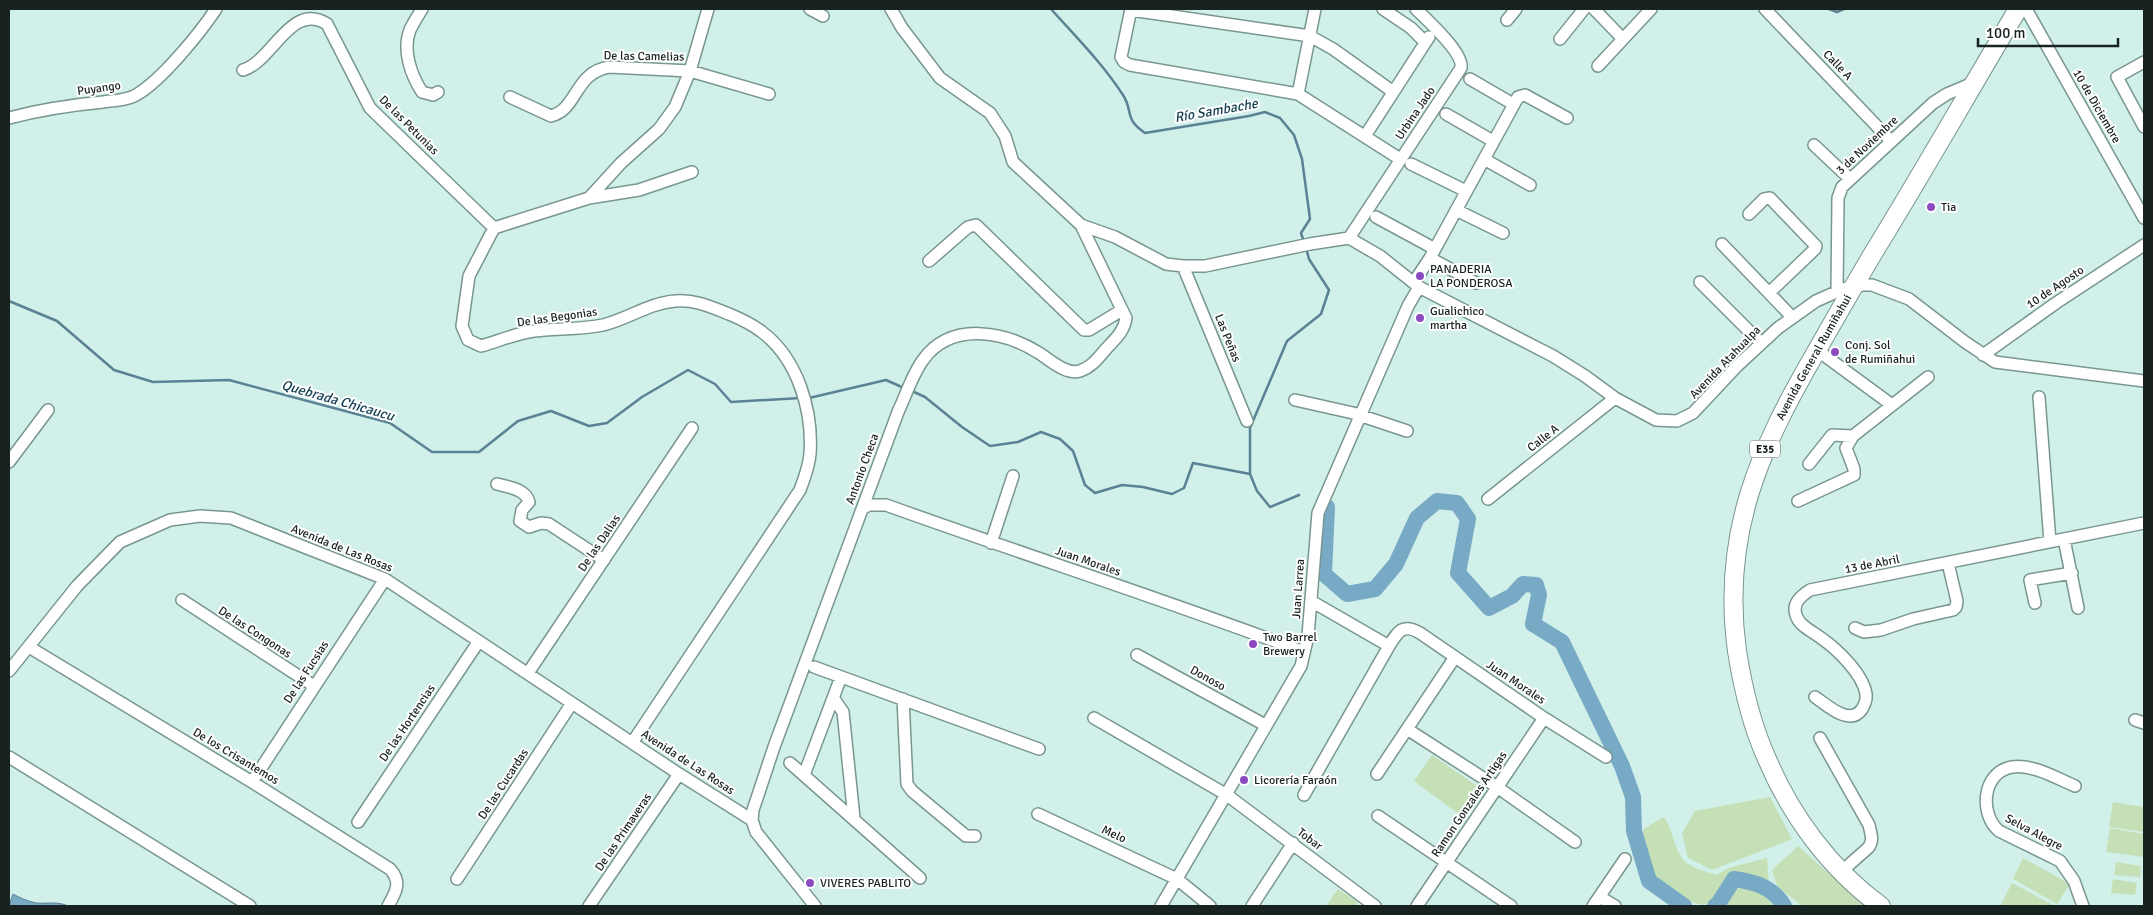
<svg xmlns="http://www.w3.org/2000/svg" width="2153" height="915" viewBox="0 0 2153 915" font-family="Signika,sans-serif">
<rect width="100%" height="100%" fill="#d1f0ea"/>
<path fill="#c5e0b6" d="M 1432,755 L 1483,790 L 1464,818 L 1414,781 Z
M 1770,797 L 1792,839 L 1712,870 L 1688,858 L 1682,833 L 1695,811 Z
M 2113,802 L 2144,807 L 2144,832 L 2109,827 Z
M 1664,817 C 1674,831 1675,858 1690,865 C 1698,870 1707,871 1716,875 L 1728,868 L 1767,858 L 1769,885 L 1742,874 L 1732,874 L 1713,901 L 1703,905 L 1686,901 L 1654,876 L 1636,839 L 1645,828 Z
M 2110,828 L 2144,834 L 2144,857 L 2106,852 Z
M 1798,846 L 1865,906 L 1802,906 L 1777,886 L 1772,870 Z
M 2023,858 L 2070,884 L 2057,904 L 2013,879 Z
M 2116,862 L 2141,866 L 2140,877 L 2114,875 Z
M 2113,879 L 2137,883 L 2135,895 L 2111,893 Z
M 2012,883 L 2055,906 L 2000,906 Z
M 1743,888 L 1760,892 L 1775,906 L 1723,906 L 1734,889 Z
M 1338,889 L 1358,902 L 1355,906 L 1326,906 Z"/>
<path fill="#78aac5" stroke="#5b8294" d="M 13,894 C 20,898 27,901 36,903 C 47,904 58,901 68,906 L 9,906 Z"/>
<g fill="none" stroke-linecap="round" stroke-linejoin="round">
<path stroke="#5b8294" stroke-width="2.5" d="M 1051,9 C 1076,37 1103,64 1123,95 C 1134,112 1123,118 1145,133 L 1249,116 L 1265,112 L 1280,118 L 1294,135 L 1302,159 L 1310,219 L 1301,233 L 1304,242
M 1829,9 L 1837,12 L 1844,9
M 9,301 L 57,321 L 114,370 L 153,382 L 229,380 L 390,423 L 432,452 L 479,452 L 518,421 L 551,411 L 589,426 L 607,423 L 642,397 L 688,370 L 715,384 L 731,402 L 801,398
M 912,391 L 925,397 L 962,427 L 990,446 L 1018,442 L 1041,432 L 1060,439 L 1073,451 L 1085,485 L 1095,493 L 1122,485 L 1143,487 L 1172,494 L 1184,488 L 1193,463 L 1250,474
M 809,398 L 886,380 L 904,388
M 1299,495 L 1270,507 L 1257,491 L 1250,474 L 1250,428 L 1287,341 L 1321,314 L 1329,290 L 1309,259 L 1306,248"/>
<path stroke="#78aac5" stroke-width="16" d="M 1327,507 L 1324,574 L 1347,594 L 1375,589 L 1396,564 L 1417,518 L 1437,501 L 1457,503 L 1468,519 L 1458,573 L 1489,608 L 1512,596 L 1523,584 L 1536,585 L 1539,595 L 1533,624 L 1562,642 L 1622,766 L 1633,797 L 1634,831 L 1649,881 L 1684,906
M 1715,906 L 1718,904 L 1734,879 C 1755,882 1773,887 1784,906"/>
<g stroke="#799691" stroke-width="14">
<path id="minor" d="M 422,9 C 418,16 413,23 410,30 C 402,50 411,75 422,92 L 433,95 L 438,92
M 810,9 L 823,16
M 891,9 L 902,28 L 940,78 L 990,113 L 1005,136 L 1013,162 L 1081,225 L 1115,237 L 1166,264 L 1183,266 L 1205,266 L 1310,244 L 1349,238 L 1380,256 L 1419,287 L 1553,356 L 1585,376 L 1615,398 L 1656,420 L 1677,421 L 1693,413 L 1737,366 L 1778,328 L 1816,301 L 1843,289 L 1863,285 L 1872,285 L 1909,299 L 1965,342 L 1995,362 L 2144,381
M 1131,9 L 1121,57 L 1124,62 L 1130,65 L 1298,94 L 1400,159
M 1383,9 L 1411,28 L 1425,42
M 1594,9 L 1622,38
M 1765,9 L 1891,141
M 2026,9 L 2144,218
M 1131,10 L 1310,36 L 1333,49 L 1392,91
M 1507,20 L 1516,9
M 1560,39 L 1584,9
M 1598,66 L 1651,9
M 243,70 C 273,61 291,1 327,24 L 370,108 L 494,228
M 1470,79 L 1513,104
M 1298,94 L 1315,9
M 510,97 L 551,116 C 578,109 574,73 609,67 L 690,71 L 769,94
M 1446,114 L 1493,141
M 9,118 C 39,110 71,105 103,102 C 114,100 126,101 136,95 C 161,81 200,33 216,9
M 2144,127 L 2117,77 L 2144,62
M 1365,136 L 1429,37
M 1814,145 L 1850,179
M 1484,159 L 1530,185
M 1411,164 L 1466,191
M 589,198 L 639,190 L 692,172
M 1456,210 L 1503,233
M 1749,214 L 1764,199 L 1770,198 L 1816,246 L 1815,249 L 1769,293
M 1376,217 L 1435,249
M 1349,238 L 1461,68 C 1464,53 1427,20 1416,9
M 1722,244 L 1792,317
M 1430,258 L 1476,283
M 929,261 L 968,227 L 976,225 L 1084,330 L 1089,330 L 1122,310
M 1183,266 L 1247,421
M 1414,282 L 1430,258 L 1518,97 L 1525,95 L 1567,118
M 1700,282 L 1761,343
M 1837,292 L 1838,198 L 1842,187 L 1933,103 L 1947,94 L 1973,83
M 1817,350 L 1892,405
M 1983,355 L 2056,303 L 2144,245
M 2039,397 L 2050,542
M 1295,400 L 1353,413 L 1407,431
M 9,462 L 48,410
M 1809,464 L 1832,435 L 1853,436
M 497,484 C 508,487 526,489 529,502 L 522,510 L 520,521 L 529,527 L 541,523 L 549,524 L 604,560
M 1488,499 L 1615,398
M 1798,501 L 1854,475 L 1854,469 L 1846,448 L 1853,436 L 1928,377
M 862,509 L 869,505 L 886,505 C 1025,555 1166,600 1304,652
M 2064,539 L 2078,608
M 991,543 L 1013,476
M 182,600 L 314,686
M 1311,601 L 1389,646
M 2035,603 L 2030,580 L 2072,573
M 1855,628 L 1864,632 L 1881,630 L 1913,619 L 1953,610 L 1956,607 L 1957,601 L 1948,563
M 29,647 L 252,782 L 390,869 C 402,882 396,892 388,906
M 1137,655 L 1265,725
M 814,667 L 1039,749
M 9,671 L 77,586 L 120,542 L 170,520 L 200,516 L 231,518 L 385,579 L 679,774 L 752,820
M 528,673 L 692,428
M 1815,697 C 1827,705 1850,727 1862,709 C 1865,704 1867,700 1866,694 C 1863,674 1837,649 1821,638 C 1812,631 1799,626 1796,615 C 1792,603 1801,596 1810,590 L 2144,523
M 834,699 L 843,712 L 854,818
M 903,699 L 907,784 L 912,791 L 966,836 L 975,836
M 1094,718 L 1227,795 L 1375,906
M 2135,720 L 2144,723
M 1407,729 L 1497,787 L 1575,842
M 1820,738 L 1869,825 C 1871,834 1874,841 1868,848 L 1842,871
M 632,743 L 800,490 C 804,479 809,467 810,454 C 813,411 798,359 762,332 C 752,324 741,319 729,314 C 711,307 694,299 675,301 C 649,303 628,319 603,325 C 579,330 552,328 528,332 C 512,335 496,342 481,346 L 468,340 L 462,326 L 469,276 L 494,228 L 589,198 L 621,163 L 659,129 L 675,107 L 690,71 L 708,9
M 9,757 L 250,906
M 790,763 L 920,878
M 1377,774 L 1455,657
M 804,775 L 841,677
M 252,782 L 385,579
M 2075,786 C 2056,778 2033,764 2012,767 C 1982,772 1979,814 1999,831 L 2060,861 L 2074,881 L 2083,906
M 1304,795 L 1389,646 C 1398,631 1403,623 1420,633 L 1544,718 L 1606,757
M 1038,814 L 1177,879 L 1210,906
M 1378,816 L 1511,906
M 358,822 L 479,641
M 457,879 L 572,703
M 1600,897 L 1615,906
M 589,906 L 679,774
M 815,906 L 756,832 L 752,820 L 753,810 L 774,747 L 898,412 C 906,395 912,375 923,360 C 951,321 1004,331 1039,353 C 1050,360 1066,375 1080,371 C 1092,367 1098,358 1106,349 C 1115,339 1124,332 1126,318 L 1081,225
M 1161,906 L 1301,666 L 1308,636 L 1318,513 L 1408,306 L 1419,287
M 1252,906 L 1293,843
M 1417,906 L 1544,718
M 1593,906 L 1625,859"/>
</g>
<g stroke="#799691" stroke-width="20">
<g id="highway">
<path id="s1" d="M 1881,906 C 1831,870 1791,816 1767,759 C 1751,724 1743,689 1737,651 C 1721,535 1759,450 1816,352 C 1837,315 1858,278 1880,242 C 1927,165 1972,86 2018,9"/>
</g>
</g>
<use href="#minor" stroke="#fff" stroke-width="11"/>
<use href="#highway" stroke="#fff" stroke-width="18"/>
</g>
<g fill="#8b4abf" stroke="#fff" stroke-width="2">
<circle cx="1931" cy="207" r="5"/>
<circle cx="1420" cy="276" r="5"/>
<circle cx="1420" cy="318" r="5"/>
<circle cx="1835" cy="352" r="5"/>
<circle cx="1253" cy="644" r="5"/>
<circle cx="1244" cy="780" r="5"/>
<circle cx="810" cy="883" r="5"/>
</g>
<g text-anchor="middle" stroke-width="4" stroke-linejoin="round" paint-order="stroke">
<rect fill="#fff" stroke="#5d6564" stroke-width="1" x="1750" y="440.5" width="30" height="17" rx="4"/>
<g font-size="11" font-weight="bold" fill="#182321">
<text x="1765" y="453">E35</text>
</g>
<g font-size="12" fill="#182321" stroke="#fff">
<text transform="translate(644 56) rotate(1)" y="4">De las Camelias</text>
<text transform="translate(1838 65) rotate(46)" y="4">Calle A</text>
<text transform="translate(99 88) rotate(-8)" y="4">Puyango</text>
<text transform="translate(2097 106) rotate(60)" y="4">10 de Diciembre</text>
<text transform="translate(1415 113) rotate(-56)" y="4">Urbina Jado</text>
<text transform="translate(409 125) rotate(45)" y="4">De las Petunias</text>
<text transform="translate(1867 145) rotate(-43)" y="4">3 de Noviembre</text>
<text transform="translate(2055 287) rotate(-34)" y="4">10 de Agosto</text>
<text transform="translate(557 317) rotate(-8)" y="4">De las Begonias</text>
<text transform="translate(1228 338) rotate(68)" y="4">Las Peñas</text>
<text dy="4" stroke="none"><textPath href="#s1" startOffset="611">Avenida General Rumiñahui</textPath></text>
<text transform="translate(1725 362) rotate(-46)" y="4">Avenida Atahualpa</text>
<text transform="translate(1543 438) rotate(-38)" y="4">Calle A</text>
<text transform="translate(862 469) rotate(-70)" y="4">Antonio Checa</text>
<text transform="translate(599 543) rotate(-56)" y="4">De las Dalias</text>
<text transform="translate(342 548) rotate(22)" y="4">Avenida de Las Rosas</text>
<text transform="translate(1088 561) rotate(19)" y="4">Juan Morales</text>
<text transform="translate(1872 564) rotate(-11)" y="4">13 de Abril</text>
<text transform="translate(1298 589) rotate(-86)" y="4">Juan Larrea</text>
<text transform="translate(255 632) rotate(33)" y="4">De las Congonas</text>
<text transform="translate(306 672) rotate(-57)" y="4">De las Fucsias</text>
<text transform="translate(1208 678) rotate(29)" y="4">Donoso</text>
<text transform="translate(1516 682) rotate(34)" y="4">Juan Morales</text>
<text transform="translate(407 723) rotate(-56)" y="4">De las Hortencias</text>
<text transform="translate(236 756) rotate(31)" y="4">De los Crisantemos</text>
<text transform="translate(688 762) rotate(33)" y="4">Avenida de Las Rosas</text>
<text transform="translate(503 784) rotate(-57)" y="4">De las Cucardas</text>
<text transform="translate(1469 804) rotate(-56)" y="4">Ramon Gonzales Artigas</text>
<text transform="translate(623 832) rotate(-56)" y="4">De las Primaveras</text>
<text transform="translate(2034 832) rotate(28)" y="4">Selva Alegre</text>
<text transform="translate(1114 834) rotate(25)" y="4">Melo</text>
<text transform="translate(1310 839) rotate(37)" y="4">Tobar</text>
</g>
<g font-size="12" fill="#182321" stroke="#fff" text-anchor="start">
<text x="1941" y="211">Tia</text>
<text x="1430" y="273">PANADERIA<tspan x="1430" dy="14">LA PONDEROSA</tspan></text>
<text x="1430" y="315">Gualichico<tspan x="1430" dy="14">martha</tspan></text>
<text x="1845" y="349">Conj. Sol<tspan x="1845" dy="14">de Rumiñahui</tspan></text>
<text x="1263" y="641">Two Barrel<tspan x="1263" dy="14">Brewery</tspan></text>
<text x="1254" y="784">Licorería Faraón</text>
<text x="820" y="887">VIVERES PABLITO</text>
</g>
<g font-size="14" font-style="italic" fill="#123d51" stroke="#fff">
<text transform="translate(1216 110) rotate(-10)" y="5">Río Sambache</text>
<text transform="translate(338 400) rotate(16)" y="5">Quebrada Chicaucu</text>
</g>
</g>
<rect width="2153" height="915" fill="none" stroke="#182321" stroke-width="20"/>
<path d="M1978 38v8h140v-8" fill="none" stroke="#182321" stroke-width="2.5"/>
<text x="1986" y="38" font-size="15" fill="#182321" stroke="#ffffff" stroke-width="4" paint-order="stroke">100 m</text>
</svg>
